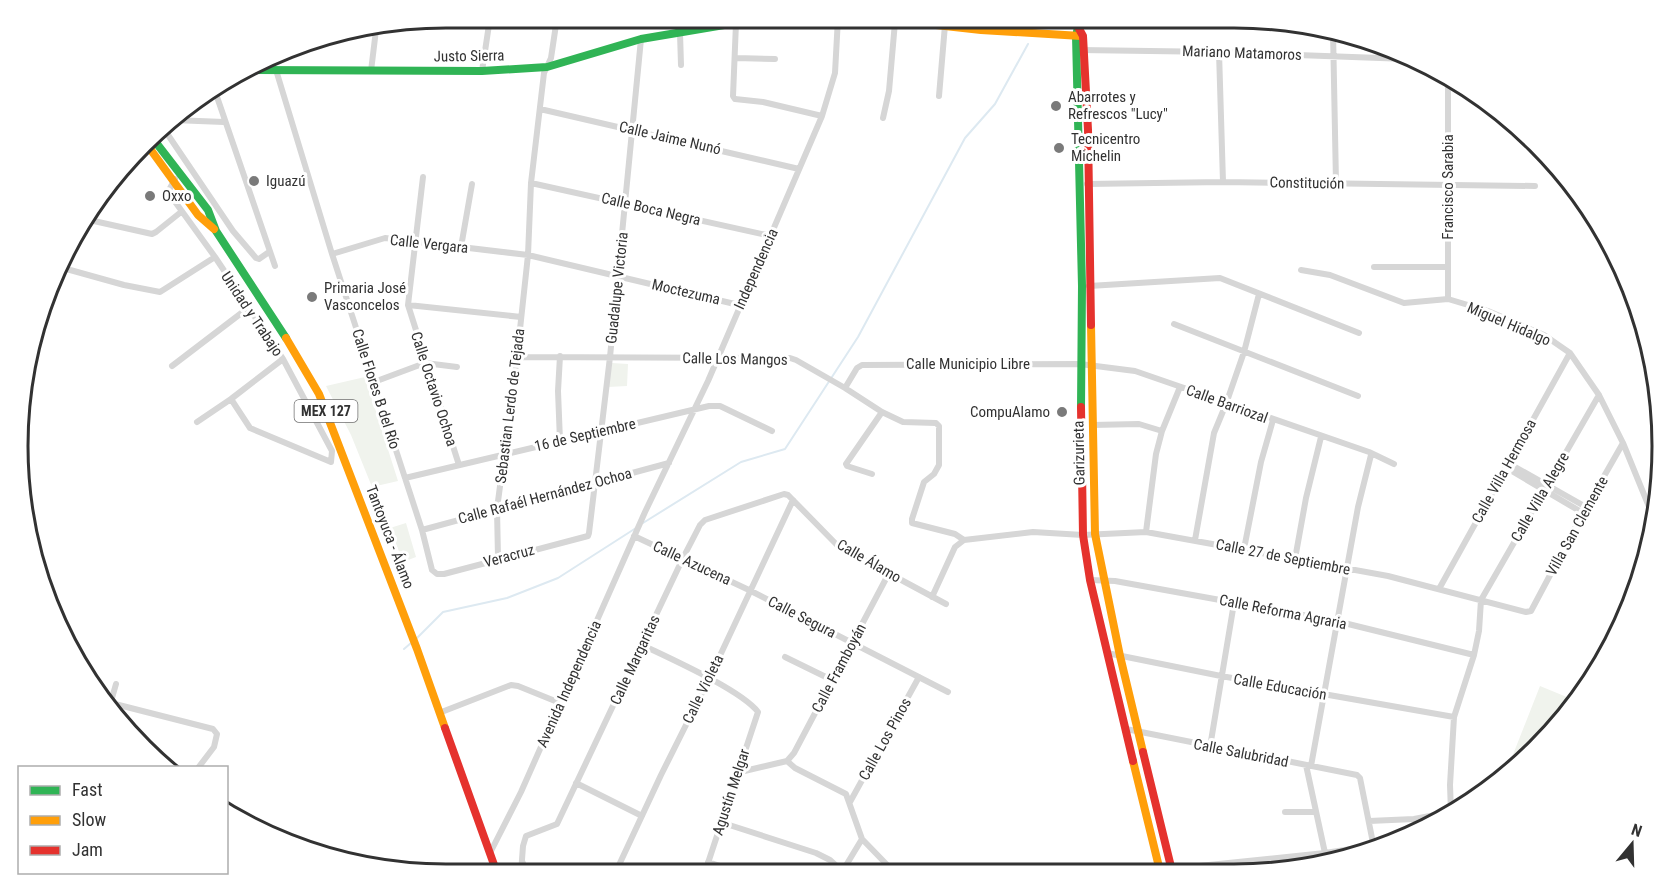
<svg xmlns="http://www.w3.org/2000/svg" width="1680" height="892" viewBox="0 0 1680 892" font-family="'Roboto Condensed',sans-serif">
<rect width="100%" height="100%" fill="#fff"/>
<path fill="#f0f3ed" d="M 612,363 L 628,364 L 627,386 L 608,387 Z
M 365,377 L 398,481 L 372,487 L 351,435 L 326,386 Z
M 406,523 L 416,557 L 403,562 L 390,528 Z
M 1540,686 L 1574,700 L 1537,748 L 1505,775 Z"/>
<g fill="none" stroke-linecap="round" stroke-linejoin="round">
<path stroke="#dde9f1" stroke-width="2" d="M 1035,30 L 1042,19
M 643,523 L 741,462 L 785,449 L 858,337 L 965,138 L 995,104 L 1028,44
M 417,638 L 443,612 L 507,598 L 558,578 L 636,528
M 404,649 L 411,643"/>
<path stroke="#d6d6d6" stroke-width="6" d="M 736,23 L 733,96 L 735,99 L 763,102 L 822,116
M 981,30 L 982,19
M 1333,31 L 1336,183
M 680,33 L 681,65
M 1080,50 L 1219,52 L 1407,59
M 1219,52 L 1223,182
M 736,58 L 775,59
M 276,70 L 332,254 L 422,530 L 432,570 L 437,574 L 444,574 L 588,536 L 589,533 L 610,357 L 641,39
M 371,71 L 376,30
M 482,71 L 490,18
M 215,91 L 275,266
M 939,96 L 945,25
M 540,109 L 799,169
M 883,118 L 889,91 L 895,22
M 173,120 L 224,122
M 164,129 L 233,231 L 256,258 L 259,259 L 269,252
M 423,177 L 408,305 L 459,465
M 175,179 L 168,192 L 215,257 L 283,359 L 332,451 L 331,462 L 250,428 L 231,399
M 531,183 L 771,236
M 1087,184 L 1223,182 L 1535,186
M 85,219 L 152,234 L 156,232 L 181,212
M 461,247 L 472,184
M 332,254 L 385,238 L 528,255 L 739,305
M 1374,267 L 1447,267
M 63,268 L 124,285 L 160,292 L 215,257
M 1301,270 L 1330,275 L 1404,303 L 1448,299 L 1488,311 L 1544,335 L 1570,353 L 1599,395 L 1623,443 L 1654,519
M 1089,286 L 1220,278 L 1359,333
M 1448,299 L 1448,76
M 408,305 L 521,317
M 1174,324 L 1358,396
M 517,357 L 790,358 L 796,360 L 845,388 L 882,412 L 903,422 L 936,423 L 939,426 L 939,465 L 934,474 L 924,482 L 912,519 L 912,523 L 955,534 L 964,540
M 172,366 L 248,308
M 374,382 L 425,363 L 457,367
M 845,388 L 857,368 L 862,365 L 1080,364 L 1135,371 L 1369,452 L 1394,464
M 197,422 L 231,399 L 283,359
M 1092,425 L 1139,424 L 1162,431
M 560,441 L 558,391 L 560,356
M 1508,463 L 1586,507
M 1505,467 L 1583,513
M 872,474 L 847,466 L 846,464 L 882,412
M 405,478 L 709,406 L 720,406 L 772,431
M 422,530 L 669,463
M 1146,532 L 1156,454 L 1162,431 L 1180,387
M 634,536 L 749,590 L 948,692
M 1195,540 L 1214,433 L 1226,404 L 1244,352 L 1259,294
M 1244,549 L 1261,462 L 1273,420
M 498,558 L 497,509 L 517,357 L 528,255 L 531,183 L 544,73 L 551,58 L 557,18
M 1295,559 L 1306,498 L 1321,437
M 1090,580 L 1115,581 L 1336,621 L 1474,655
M 1439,589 L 1570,353
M 932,597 L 955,547 L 964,540 L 1033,532 L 1083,535 L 1146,532 L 1388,576 L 1526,612 L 1531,611 L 1583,513 L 1623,443
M 642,645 C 669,658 741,690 758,712 L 705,872
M 1107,653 L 1221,676 L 1454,717
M 785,657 L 832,680
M 111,703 L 213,729 L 217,734 L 214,747 L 198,768
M 110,705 L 116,684
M 439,713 L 511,685 L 518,686 L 560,703
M 1126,729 L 1357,775 L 1360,778 L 1373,843 L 1371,846 L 1325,853 L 1160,870
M 1210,747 L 1234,603
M 787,761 L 794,753 L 889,573
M 787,761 L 795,768 L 846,794 L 862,839 L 894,872
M 1306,765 L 1325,853
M 1311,766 L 1358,507 L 1371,455
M 736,773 L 787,761
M 576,783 L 642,816
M 850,802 L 919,677
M 1285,812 L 1316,812
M 1451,812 L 1450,785 L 1454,717 L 1474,655 L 1479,631 L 1481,600 L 1599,395
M 1369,821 L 1414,819 L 1451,812
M 720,822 L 816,853 L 830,860 L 842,871
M 490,853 L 521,792 L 645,512 L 708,381 L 822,116 L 835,73 L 838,18
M 522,861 L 527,873
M 708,862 L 738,872
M 842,872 L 862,839
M 521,873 L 523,846 L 526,836 L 557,824 L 683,558 L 700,525 L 705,520 L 784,494 L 788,495 L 838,546 L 946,604
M 607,873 L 619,865 L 661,775 L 709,679 L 793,500"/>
<path stroke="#30b455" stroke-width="8" d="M 1078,27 L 1076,36 L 1082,286 L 1081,407
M 253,70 L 482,71 L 547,67 L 641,39 L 736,23 L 786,18
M 154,140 L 208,210 L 216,231 L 286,338"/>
<path stroke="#ff9f0a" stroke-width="8" d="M 873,18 L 981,30 L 1081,36
M 148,146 L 198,215 L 214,229
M 1091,325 L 1095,534 L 1120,656 L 1143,752
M 286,338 L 319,394 L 417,649 L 445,728
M 1133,761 L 1160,871"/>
<path stroke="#e5322d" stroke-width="8" d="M 1078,27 L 1083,36 L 1088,130 L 1091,325
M 1081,407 L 1083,535 L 1090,580 L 1133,761
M 445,728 L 497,873
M 1143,752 L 1172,871"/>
</g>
<g fill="#7a7a7a" stroke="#fff" stroke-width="2">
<circle cx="1056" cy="106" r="6"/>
<circle cx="1059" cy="148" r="6"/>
<circle cx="254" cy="181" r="6"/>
<circle cx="150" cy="196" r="6"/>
<circle cx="312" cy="297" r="6"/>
<circle cx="1062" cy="412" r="6"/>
</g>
<g text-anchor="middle" stroke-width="6" stroke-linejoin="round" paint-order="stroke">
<rect fill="#fff" stroke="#707070" stroke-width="1.5" x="294.5" y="400" width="63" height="22" rx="4.5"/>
<g font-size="14" font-weight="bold" fill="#323232">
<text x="326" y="416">MEX 127</text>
</g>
<g font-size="15" fill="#323232" stroke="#fff">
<text transform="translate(1242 53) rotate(2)" y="5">Mariano Matamoros</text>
<text transform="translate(469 56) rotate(-1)" y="5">Justo Sierra</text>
<text transform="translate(670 138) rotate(13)" y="5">Calle Jaime Nunó</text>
<text transform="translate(1307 183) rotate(1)" y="5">Constitución</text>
<text transform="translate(1448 187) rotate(-90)" y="5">Francisco Sarabia</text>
<text transform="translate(651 209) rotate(13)" y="5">Calle Boca Negra</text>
<text transform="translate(429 244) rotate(6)" y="5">Calle Vergara</text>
<text transform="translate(756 269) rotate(-66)" y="5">Independencia</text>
<text transform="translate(617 288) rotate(-84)" y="5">Guadalupe Victoria</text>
<text transform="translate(686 292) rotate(13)" y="5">Moctezuma</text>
<text transform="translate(252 314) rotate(56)" y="5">Unidad y Trabajo</text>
<text transform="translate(1509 324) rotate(23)" y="5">Miguel Hidalgo</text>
<text transform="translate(735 359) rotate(1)" y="5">Calle Los Mangos</text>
<text x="968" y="369">Calle Municipio Libre</text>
<text transform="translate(376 389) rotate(72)" y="5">Calle Flores B del Río</text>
<text transform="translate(434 389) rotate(72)" y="5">Calle Octavio Ochoa</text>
<text transform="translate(1227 404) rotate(20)" y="5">Calle Barriozal</text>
<text transform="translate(510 406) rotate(-83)" y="5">Sebastian Lerdo de Tejada</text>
<text transform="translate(585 435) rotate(-13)" y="5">16 de Septiembre</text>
<text transform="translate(1079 453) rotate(-91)" y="5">Garizurieta</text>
<text transform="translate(1504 471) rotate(-61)" y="5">Calle Villa Hermosa</text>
<text transform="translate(545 496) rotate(-15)" y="5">Calle Rafaél Hernández Ochoa</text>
<text transform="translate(1540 497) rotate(-60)" y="5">Calle Villa Alegre</text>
<text transform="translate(1577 526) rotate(-61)" y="5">Villa San Clemente</text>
<text transform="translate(390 537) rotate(69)" y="5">Tantoyuca - Álamo</text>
<text transform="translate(509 556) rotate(-15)" y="5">Veracruz</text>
<text transform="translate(1283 557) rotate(11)" y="5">Calle 27 de Septiembre</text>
<text transform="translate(869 561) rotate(30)" y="5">Calle Álamo</text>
<text transform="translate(692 563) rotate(25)" y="5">Calle Azucena</text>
<text transform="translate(1283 612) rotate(11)" y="5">Calle Reforma Agraria</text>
<text transform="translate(802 617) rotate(27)" y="5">Calle Segura</text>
<text transform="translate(635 660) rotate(-65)" y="5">Calle Margaritas</text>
<text transform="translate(839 668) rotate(-62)" y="5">Calle Framboyán</text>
<text transform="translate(569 684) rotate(-66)" y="5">Avenida Independencia</text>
<text transform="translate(1280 687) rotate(10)" y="5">Calle Educación</text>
<text transform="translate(703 689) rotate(-64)" y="5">Calle Violeta</text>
<text transform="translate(885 739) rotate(-61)" y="5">Calle Los Pinos</text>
<text transform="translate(1241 753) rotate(11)" y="5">Calle Salubridad</text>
<text transform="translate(731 792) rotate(-72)" y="5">Agustín Melgar</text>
</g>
<g font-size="15" fill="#323232" stroke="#fff" text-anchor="start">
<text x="1068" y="102">Abarrotes y<tspan x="1068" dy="17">Refrescos "Lucy"</tspan></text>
<text x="1071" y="144">Tecnicentro<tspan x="1071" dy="17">Michelin</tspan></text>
<text x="266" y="186">Iguazú</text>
<text x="162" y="201">Oxxo</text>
<text x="324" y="293">Primaria José<tspan x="324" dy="17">Vasconcelos</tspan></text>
<text x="1050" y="417" text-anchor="end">CompuAlamo</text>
</g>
</g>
<path d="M0 0H1680V892H0ZM446 28H1234A418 418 0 0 1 1652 446V446A418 418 0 0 1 1234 864H446A418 418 0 0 1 28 446V446A418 418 0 0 1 446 28Z" fill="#fff" fill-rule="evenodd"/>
<path fill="none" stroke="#323232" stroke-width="3" d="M446 28H1234A418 418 0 0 1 1652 446V446A418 418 0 0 1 1234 864H446A418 418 0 0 1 28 446V446A418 418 0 0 1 446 28Z"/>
<rect x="18" y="766" width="210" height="108" fill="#ffffff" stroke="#adadad" stroke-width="1.5"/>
<rect x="30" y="786" width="30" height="9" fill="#30b455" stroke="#adadad" stroke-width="1.5"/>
<text x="72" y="796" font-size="18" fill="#323232">Fast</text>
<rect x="30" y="816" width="30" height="9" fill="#ff9f0a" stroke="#adadad" stroke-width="1.5"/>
<text x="72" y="826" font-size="18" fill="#323232">Slow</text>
<rect x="30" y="846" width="30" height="9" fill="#e5322d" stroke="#adadad" stroke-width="1.5"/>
<text x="72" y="856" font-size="18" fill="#323232">Jam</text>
<g transform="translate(1632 844) rotate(19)" stroke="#ffffff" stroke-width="4.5" paint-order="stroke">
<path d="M0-4.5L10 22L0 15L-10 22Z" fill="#323232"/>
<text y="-9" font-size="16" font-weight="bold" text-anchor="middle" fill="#323232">N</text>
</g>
</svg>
